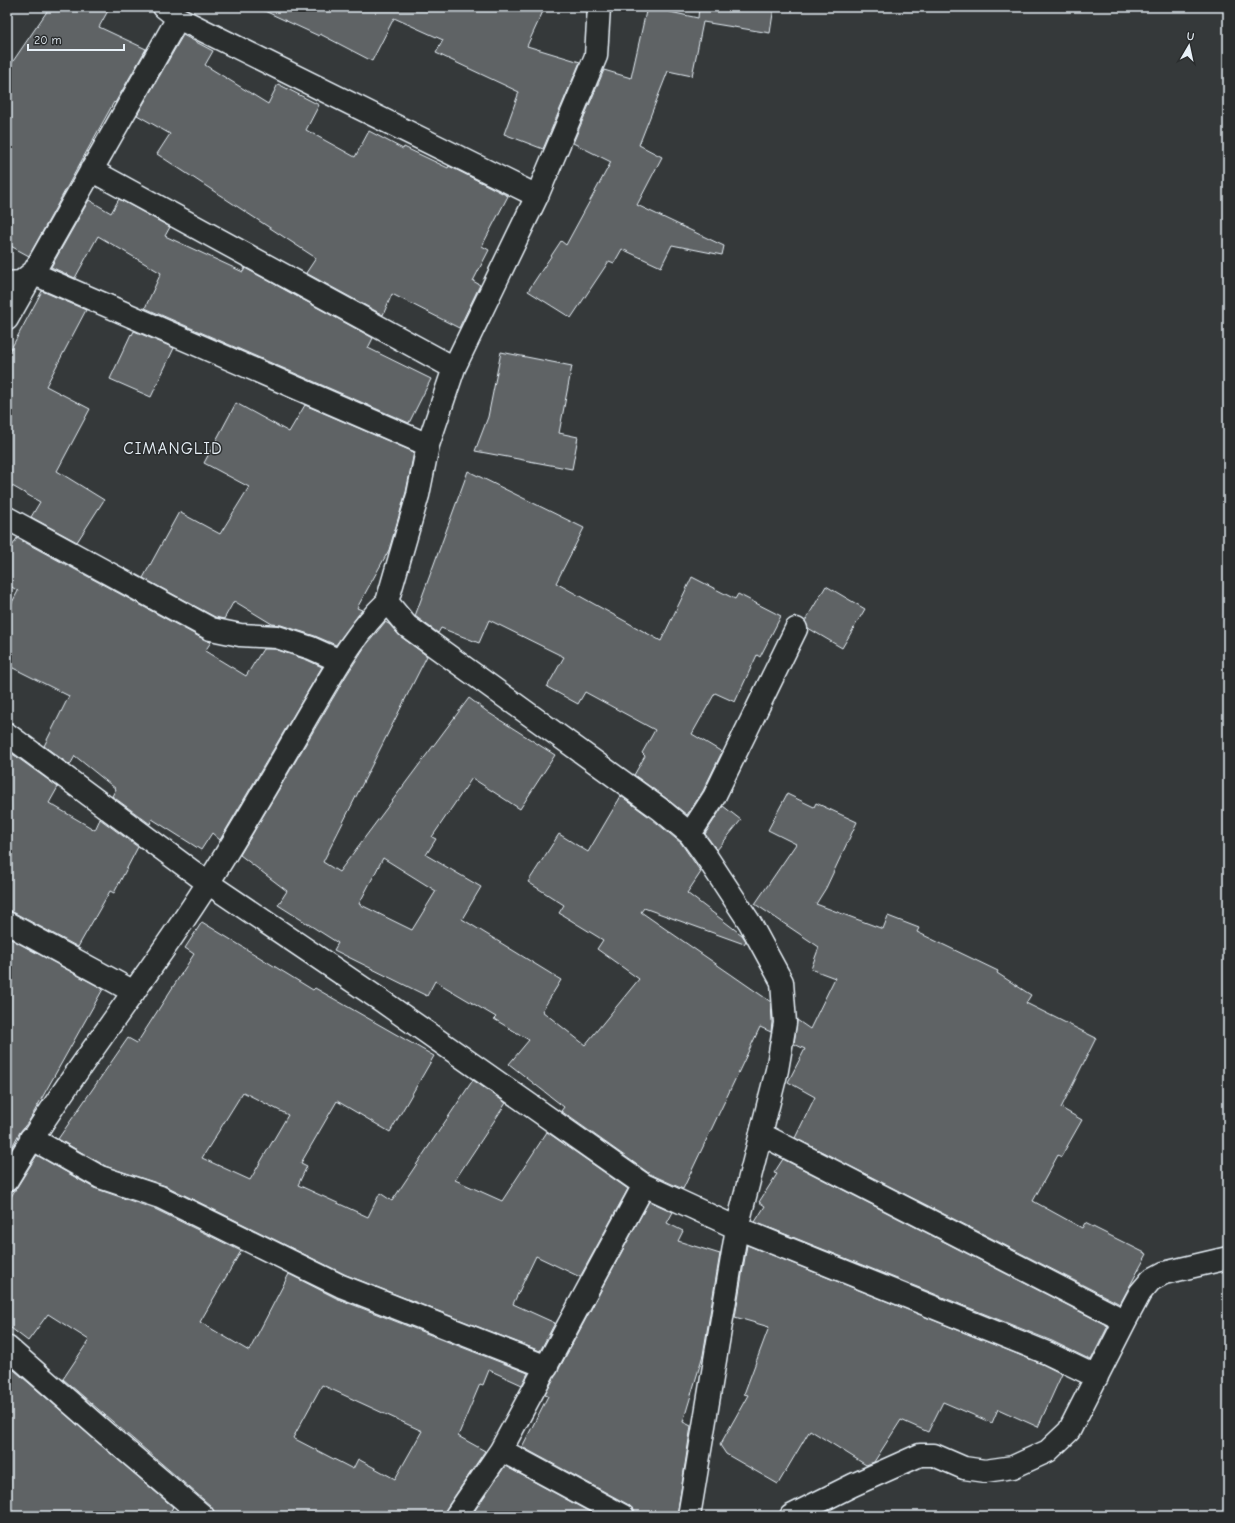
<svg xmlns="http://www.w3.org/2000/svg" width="1235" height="1523" viewBox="0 0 1235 1523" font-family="'Comic Neue',sans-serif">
<rect width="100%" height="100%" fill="#35393a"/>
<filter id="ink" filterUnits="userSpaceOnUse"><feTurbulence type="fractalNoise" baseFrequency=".025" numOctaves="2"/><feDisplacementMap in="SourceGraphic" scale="8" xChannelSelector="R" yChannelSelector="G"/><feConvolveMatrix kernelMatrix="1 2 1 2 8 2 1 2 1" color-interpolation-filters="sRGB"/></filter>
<g filter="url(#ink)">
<path fill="#5f6365" stroke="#e8f1f8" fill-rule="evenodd" d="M 50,7 L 110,7 L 99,27 L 146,49 L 115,103 L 114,102 L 29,256 L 7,244 L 7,70 Z
M 256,7 L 545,7 L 527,46 L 580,62 L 543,149 L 504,134 L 519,92 L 436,53 L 443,40 L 394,18 L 372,61 L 320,34 L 319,36 Z
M 647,7 L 698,18 L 699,7 L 774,7 L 770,33 L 703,22 L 692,76 L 668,71 L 639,145 L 662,157 L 637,205 L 724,246 L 722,255 L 672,245 L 661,267 L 622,249 L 614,263 L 609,261 L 571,318 L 528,291 L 561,241 L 566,245 L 611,162 L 573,143 L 604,70 L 631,78 Z
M 183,35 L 213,51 L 205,65 L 268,104 L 278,84 L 319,105 L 306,130 L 355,157 L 369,131 L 403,149 L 404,147 L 448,168 L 449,166 L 508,196 L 482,246 L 489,250 L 473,281 L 480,285 L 459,328 L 392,294 L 383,315 L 306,273 L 316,258 L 157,154 L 170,134 L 137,115 Z
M 119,199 L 170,227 L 165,236 L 243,272 L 245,268 L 373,338 L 368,348 L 431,379 L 409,423 L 145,308 L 161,273 L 98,236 L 75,278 L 51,267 L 89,200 L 111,213 Z
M 42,291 L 86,310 L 46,386 L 90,409 L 57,471 L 104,500 L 77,542 L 31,517 L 40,502 L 7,483 L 7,356 Z
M 134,331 L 174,348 L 151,397 L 110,379 L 131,334 L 132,335 Z
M 501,352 L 572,366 L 559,433 L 578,437 L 572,469 L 475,451 L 488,417 Z
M 236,403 L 289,432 L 305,405 L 414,452 L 406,492 L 389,550 L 357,608 L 362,610 L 336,645 L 315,636 L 281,625 L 272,624 L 234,601 L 224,619 L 215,617 L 143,578 L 179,512 L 220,534 L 249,487 L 204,463 Z
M 468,471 L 584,528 L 556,583 L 661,641 L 692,577 L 735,599 L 738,594 L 781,616 L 760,657 L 757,655 L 735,702 L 715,693 L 692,734 L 722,752 L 703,791 L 687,815 L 667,799 L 634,775 L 645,756 L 642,753 L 655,730 L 585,692 L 578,704 L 547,687 L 564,657 L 489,620 L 479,643 L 441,628 L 438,633 L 415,616 Z
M 17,538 L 205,640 L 211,642 L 205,651 L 246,676 L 263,649 L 275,649 L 307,660 L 322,667 L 220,840 L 212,833 L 201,850 L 152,819 L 150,824 L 112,796 L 116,789 L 75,756 L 70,765 L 44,746 L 69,696 L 7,665 L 7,612 L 18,591 L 7,584 L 7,555 Z
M 826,586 L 865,609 L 842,648 L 808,628 L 805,621 Z
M 385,622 L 389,624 L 400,636 L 427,656 L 323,862 L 339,872 L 469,698 L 489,713 L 555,755 L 520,809 L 472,778 L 432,837 L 436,839 L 426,855 L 481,887 L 462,919 L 561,980 L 542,1011 L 585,1045 L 639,979 L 597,949 L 603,940 L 559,913 L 564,905 L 528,882 L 559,834 L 588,852 L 621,796 L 652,819 L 681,843 L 701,872 L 687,893 L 742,935 L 746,941 L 744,944 L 644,908 L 641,912 L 771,1002 L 772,1022 L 771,1032 L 760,1027 L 683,1189 L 650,1174 L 561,1111 L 564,1107 L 509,1064 L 529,1040 L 494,1019 L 496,1017 L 435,981 L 427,996 L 334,950 L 338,943 L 278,905 L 287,891 L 240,855 L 346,676 L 364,648 ZM 383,858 L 436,891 L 412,930 L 359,904 Z
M 7,750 L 58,787 L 49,803 L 95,830 L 100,819 L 138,847 L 114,893 L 110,891 L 78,947 L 13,912 L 7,911 Z
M 787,794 L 814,807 L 816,803 L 857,822 L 826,888 L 816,904 L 883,929 L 888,916 L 919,928 L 917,932 L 998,971 L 997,973 L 1031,995 L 1026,1003 L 1096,1038 L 1061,1108 L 1082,1120 L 1061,1157 L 1058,1155 L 1033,1201 L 1082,1228 L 1085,1223 L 1147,1254 L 1120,1304 L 795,1138 L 815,1097 L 788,1082 L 805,1049 L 794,1044 L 797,1020 L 810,1029 L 835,978 L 811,969 L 819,947 L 755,904 L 796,844 L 768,830 Z
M 723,806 L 741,820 L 717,850 L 705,834 Z
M 202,922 L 313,990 L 315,988 L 434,1056 L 390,1132 L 337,1101 L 301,1163 L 307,1166 L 298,1185 L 368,1217 L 380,1193 L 392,1201 L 473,1080 L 506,1103 L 455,1180 L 502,1201 L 547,1132 L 628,1189 L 580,1277 L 536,1256 L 513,1304 L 555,1323 L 540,1351 L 346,1275 L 166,1186 L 105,1166 L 58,1139 L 128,1038 L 137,1043 L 194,954 L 185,948 ZM 243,1092 L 288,1115 L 250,1180 L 202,1158 Z
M 7,937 L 103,989 L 29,1121 L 20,1132 L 7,1156 Z
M 37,1155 L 94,1188 L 155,1209 L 241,1251 L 200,1322 L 249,1351 L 289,1274 L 336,1298 L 528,1373 L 522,1385 L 489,1370 L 483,1385 L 480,1384 L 458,1436 L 485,1451 L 446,1509 L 444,1516 L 219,1516 L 215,1514 L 211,1506 L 63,1379 L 89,1340 L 48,1314 L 28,1341 L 7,1325 L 7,1203 ZM 322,1385 L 422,1431 L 395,1479 L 358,1459 L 353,1469 L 293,1438 Z
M 783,1159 L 1108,1326 L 1091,1360 L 1052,1341 L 755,1222 L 765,1206 L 759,1202 L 777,1174 L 774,1173 Z
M 649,1201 L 673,1212 L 667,1223 L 683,1231 L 678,1241 L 720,1254 L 703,1355 L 683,1422 L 691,1426 L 677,1516 L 635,1516 L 634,1510 L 629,1505 L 522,1447 L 548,1396 L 545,1395 Z
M 747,1245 L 1042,1364 L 1062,1374 L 1038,1427 L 998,1409 L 992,1423 L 943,1402 L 928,1432 L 901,1420 L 874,1462 L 866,1465 L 810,1430 L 778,1484 L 726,1454 L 720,1445 L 748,1395 L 744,1394 L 769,1327 L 735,1317 Z
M 7,1364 L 173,1507 L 168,1516 L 7,1516 Z
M 505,1466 L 597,1516 L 471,1516 Z"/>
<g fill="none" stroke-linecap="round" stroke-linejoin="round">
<g stroke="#e8f1f8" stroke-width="25">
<path id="minor" d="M 164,7 L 178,18 L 537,196
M 599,7 L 596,56 L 537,196 L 454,368 L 428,445 L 418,495 L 387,602 L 407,626 L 660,809 L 690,834 L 708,859 L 750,923 L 782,982 L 785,1023 L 777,1070 L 737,1228 L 689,1516
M 91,170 L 454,368
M 7,283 L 21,282 L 32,273 L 428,445
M 7,319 L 178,18
M 7,518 L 211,629 L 240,635 L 277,637 L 311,648 L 340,661
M 7,734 L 208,883 L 382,1001 L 644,1185 L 737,1228 L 1047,1353 L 1097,1377
M 690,834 L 714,797 L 796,629
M 7,923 L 134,992
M 761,1134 L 1125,1321
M 31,1138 L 100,1177 L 160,1197 L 341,1286 L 547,1367
M 7,1180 C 67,1077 144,984 208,883 C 243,828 276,770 309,713 C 332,675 354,633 387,602
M 7,1347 L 104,1432 L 203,1516
M 501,1450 L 623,1516
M 456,1516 L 501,1450 L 644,1185
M 791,1516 L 853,1485 L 920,1455 L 934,1455 L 964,1468 L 985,1471 L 1013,1467 L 1048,1451 L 1069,1431 L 1125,1321 L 1140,1293 L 1151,1280 L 1164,1273 L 1228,1258"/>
</g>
<use href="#minor" stroke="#2a2d2e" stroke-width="22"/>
</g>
</g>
<g text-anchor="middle" stroke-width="3" stroke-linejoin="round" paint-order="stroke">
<g font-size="17" letter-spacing="1" fill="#e8f1f8" stroke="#2a2d2e">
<text x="173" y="454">CIMANGLID</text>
</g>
</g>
<rect width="1235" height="1523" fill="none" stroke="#2a2d2e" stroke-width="24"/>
<rect x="12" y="12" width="1211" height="1499" fill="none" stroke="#e8f1f8" stroke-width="1.5" filter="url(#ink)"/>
<g transform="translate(1189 46) rotate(9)" stroke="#2a2d2e" stroke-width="3" paint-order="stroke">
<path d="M0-3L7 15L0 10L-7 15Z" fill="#e8f1f8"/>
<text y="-6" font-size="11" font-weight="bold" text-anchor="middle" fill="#e8f1f8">U</text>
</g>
<path d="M28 44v6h96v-6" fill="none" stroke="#e8f1f8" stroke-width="2"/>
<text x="34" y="44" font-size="12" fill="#e8f1f8" stroke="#2a2d2e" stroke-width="3" paint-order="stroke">20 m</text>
</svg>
